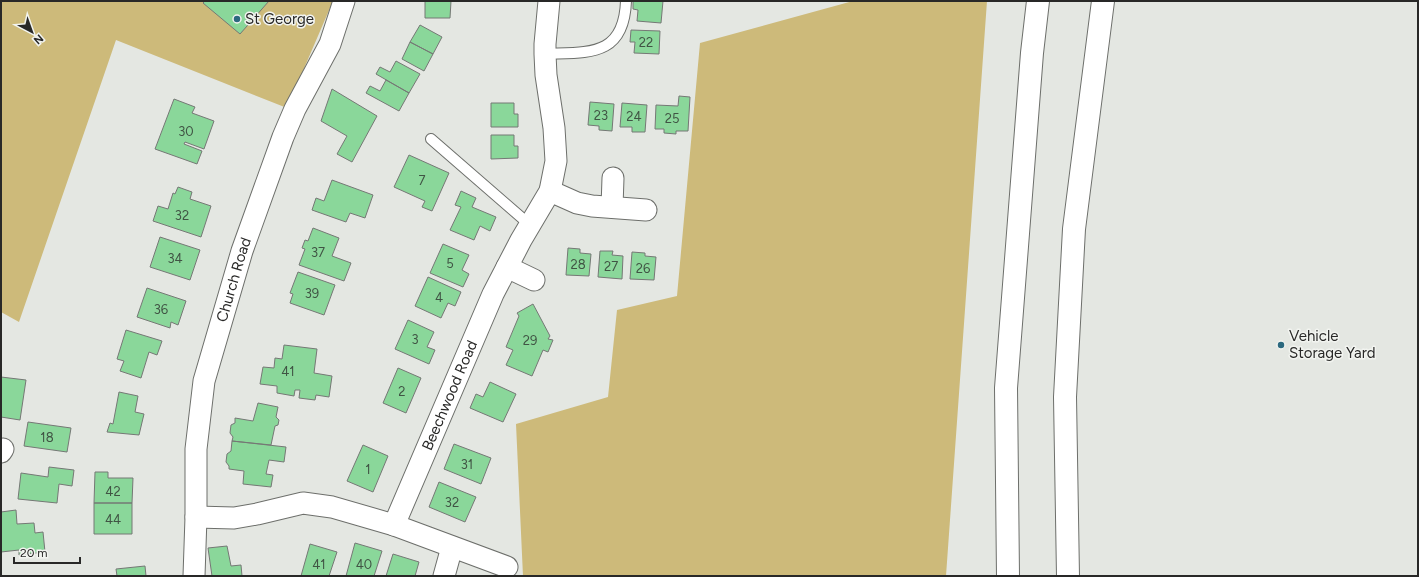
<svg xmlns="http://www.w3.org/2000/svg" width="1419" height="577" viewBox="0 0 1419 577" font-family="Figtree,sans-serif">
<rect width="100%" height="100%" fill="#e4e7e2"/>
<path fill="#cdba7a" d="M 1,1 L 333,1 L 287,108 L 116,40 L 19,322 L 1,312 Z
M 853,1 L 987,1 L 946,576 L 523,576 L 516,424 L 608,397 L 617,310 L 677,296 L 700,43 Z"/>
<path fill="#8ad79a" stroke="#757875" d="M 205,1 L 269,1 L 240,34 L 203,3 Z
M 425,1 L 451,1 L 450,18 L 425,18 Z
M 633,1 L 663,1 L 661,23 L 637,21 L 638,10 L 633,9 Z
M 420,25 L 442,37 L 433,54 L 410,42 Z
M 631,30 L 660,31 L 659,54 L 634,53 L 635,42 L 630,42 Z
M 410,42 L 433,54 L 424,71 L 402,59 Z
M 396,61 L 420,74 L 409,93 L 376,74 L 380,67 L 390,72 Z
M 386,80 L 409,93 L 399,111 L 366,93 L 370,86 L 380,91 Z
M 332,89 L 377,116 L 352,162 L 337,154 L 347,136 L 321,121 Z
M 679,96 L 690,97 L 688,131 L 676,131 L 676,134 L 664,133 L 664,129 L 655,129 L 656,105 L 678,106 Z
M 174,99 L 195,107 L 192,113 L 214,121 L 204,149 L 185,142 L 184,144 L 202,151 L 197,164 L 155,149 Z
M 590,102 L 614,104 L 612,131 L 599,130 L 599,126 L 588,125 Z
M 491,103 L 514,103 L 514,114 L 518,114 L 518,127 L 491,127 Z
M 622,103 L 647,105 L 645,132 L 632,132 L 632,127 L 620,127 Z
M 491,135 L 514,135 L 514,146 L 518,146 L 518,158 L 491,159 Z
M 409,155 L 449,173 L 432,211 L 422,207 L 425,201 L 394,187 Z
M 332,180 L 373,195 L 365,218 L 350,213 L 346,222 L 312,210 L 316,198 L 324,201 Z
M 178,187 L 192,192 L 190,199 L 211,206 L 201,237 L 153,221 L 158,206 L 168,209 L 173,193 L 175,194 Z
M 461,191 L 476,198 L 472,207 L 496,217 L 490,231 L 480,226 L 474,240 L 450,230 L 461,207 L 455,205 Z
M 313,228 L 339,238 L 332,256 L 351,263 L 344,281 L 299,265 L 305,249 L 302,248 L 305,240 L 308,241 Z
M 160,237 L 200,250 L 190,280 L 150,267 Z
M 443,244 L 469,255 L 462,270 L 469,274 L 463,287 L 430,273 Z
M 568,248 L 580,249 L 580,253 L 591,254 L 589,276 L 566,275 Z
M 600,251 L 613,251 L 612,255 L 623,256 L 622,279 L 598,277 Z
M 632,252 L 645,253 L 645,256 L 656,257 L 654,280 L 630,279 Z
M 298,272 L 335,285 L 324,315 L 290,303 L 293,294 L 290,293 Z
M 428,277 L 461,292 L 455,306 L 448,303 L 441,318 L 415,306 Z
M 147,288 L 186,301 L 178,325 L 171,322 L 170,328 L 137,317 Z
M 533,304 L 550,336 L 548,339 L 553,340 L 548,352 L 543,350 L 532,376 L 506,365 L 513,350 L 506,347 L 519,316 L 517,313 Z
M 408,320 L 434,332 L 427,347 L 435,350 L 429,364 L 395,349 Z
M 126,330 L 162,341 L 157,355 L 149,352 L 141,378 L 120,371 L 124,361 L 117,359 Z
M 284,345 L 317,349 L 314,373 L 332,376 L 329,397 L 316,395 L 315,400 L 299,398 L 300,390 L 295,390 L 294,396 L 277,393 L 277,386 L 260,384 L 263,367 L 274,368 L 275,358 L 282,359 Z
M 398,368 L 421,378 L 406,413 L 383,403 Z
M 1,377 L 26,380 L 20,420 L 1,417 Z
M 490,382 L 516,394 L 503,422 L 470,408 L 476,394 L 483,397 Z
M 119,392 L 138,396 L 135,412 L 144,414 L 139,435 L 107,432 L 110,423 L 113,424 Z
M 258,403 L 278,407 L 276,417 L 279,420 L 278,425 L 275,426 L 271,445 L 232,441 L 233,437 L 230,433 L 231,425 L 235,423 L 235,418 L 253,421 Z
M 28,422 L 71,428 L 67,452 L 24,446 Z
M 232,441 L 286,447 L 284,462 L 269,460 L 266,474 L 273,475 L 271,487 L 243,484 L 244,471 L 229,469 L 229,466 L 226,462 L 227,454 L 231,451 Z
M 454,444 L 491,458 L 481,484 L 444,469 Z
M 363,445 L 388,456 L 373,492 L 347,481 Z
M 49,467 L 74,470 L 72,486 L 59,484 L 57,503 L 18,499 L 21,473 L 48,477 Z
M 95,472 L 108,472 L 108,478 L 133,478 L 132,503 L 94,503 Z
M 439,482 L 476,497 L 465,522 L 429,507 Z
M 94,503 L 132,503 L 132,534 L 94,534 Z
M 16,510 L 17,524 L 34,523 L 35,533 L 43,532 L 45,552 L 19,555 L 19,550 L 1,552 L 1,512 Z
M 355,543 L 382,551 L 374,576 L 346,576 Z
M 310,544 L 337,552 L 329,576 L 301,576 Z
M 227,546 L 231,566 L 241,565 L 242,576 L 212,576 L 208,548 Z
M 393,554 L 419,562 L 415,576 L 386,576 Z
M 145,566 L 146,576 L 117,576 L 116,569 Z"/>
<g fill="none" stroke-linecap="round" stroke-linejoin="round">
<g stroke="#6d6f6b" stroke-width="12">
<path id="service" d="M 545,54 C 589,52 624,57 626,1
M 431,139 L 530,225"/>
</g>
<g stroke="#6d6f6b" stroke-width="23">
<g id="minor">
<path d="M 550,191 L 577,203 L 592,206 L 646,210"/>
<path d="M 612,207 L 613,178"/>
<path d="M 507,267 L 534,280"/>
<path d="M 1,452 L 3,449"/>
<path d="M 196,517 L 234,518 L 257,514 L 303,503 L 332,507 L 394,525 L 507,567"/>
<path id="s1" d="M 394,525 L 493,294 L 521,240 L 550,191 L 556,161 L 554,128 L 546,75 L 545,54 L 545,44 L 549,1"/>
<path id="s2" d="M 194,576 L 196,517 L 196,449 L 204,381 L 242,251 L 283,137 L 295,109 L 330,44 L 344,1"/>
<path d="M 444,576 L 452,547"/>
</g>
</g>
<g stroke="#6d6f6b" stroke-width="24">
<path id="motorway" d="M 1008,576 L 1006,388 L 1032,53 L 1038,1
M 1068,576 L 1065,397 L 1074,229 L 1103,1"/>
</g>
<use href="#service" stroke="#fff" stroke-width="10"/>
<use href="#minor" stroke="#fff" stroke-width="21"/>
<use href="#motorway" stroke="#fff" stroke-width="22"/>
</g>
<g fill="#2c697f" stroke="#f2f4f0" stroke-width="1.5">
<circle cx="237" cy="19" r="4"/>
<circle cx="1281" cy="345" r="4"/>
</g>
<g text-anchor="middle" stroke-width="3" stroke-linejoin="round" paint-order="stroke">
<g font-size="13" fill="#405444">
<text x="646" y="47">22</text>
<text x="601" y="120">23</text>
<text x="634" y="121">24</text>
<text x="672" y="123">25</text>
<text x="186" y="136">30</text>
<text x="422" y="185">7</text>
<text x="182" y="220">32</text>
<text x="318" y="257">37</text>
<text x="175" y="263">34</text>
<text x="450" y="268">5</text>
<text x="578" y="269">28</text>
<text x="611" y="271">27</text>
<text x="643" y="273">26</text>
<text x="312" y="298">39</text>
<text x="439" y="302">4</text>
<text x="161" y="314">36</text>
<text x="415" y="344">3</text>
<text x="530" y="345">29</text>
<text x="288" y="376">41</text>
<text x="402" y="396">2</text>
<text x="47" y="442">18</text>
<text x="467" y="469">31</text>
<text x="368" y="474">1</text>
<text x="113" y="496">42</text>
<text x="452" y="507">32</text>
<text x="113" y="524">44</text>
<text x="319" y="569">41</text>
<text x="364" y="569">40</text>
</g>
<g font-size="15" fill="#282827" stroke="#f2f4f0" text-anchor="start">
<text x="245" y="24">St George</text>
<text x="1289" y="341">Vehicle<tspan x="1289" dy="17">Storage Yard</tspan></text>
</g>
<g font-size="15" fill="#282827" stroke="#f2f4f0">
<text dy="5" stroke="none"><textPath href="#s2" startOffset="301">Church Road</textPath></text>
<text dy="5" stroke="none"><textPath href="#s1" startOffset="141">Beechwood Road</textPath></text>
</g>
</g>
<rect width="1419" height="577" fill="none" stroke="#282827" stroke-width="4"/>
<g transform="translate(32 32) rotate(139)" stroke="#f2f4f0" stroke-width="3" paint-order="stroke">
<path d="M0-3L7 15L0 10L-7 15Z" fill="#282827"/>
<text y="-6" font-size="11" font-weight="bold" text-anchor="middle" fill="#282827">N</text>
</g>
<path d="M14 557v6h66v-6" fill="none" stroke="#282827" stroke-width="2"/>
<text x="20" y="557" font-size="12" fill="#282827" stroke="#f2f4f0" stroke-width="3" paint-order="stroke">20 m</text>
</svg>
